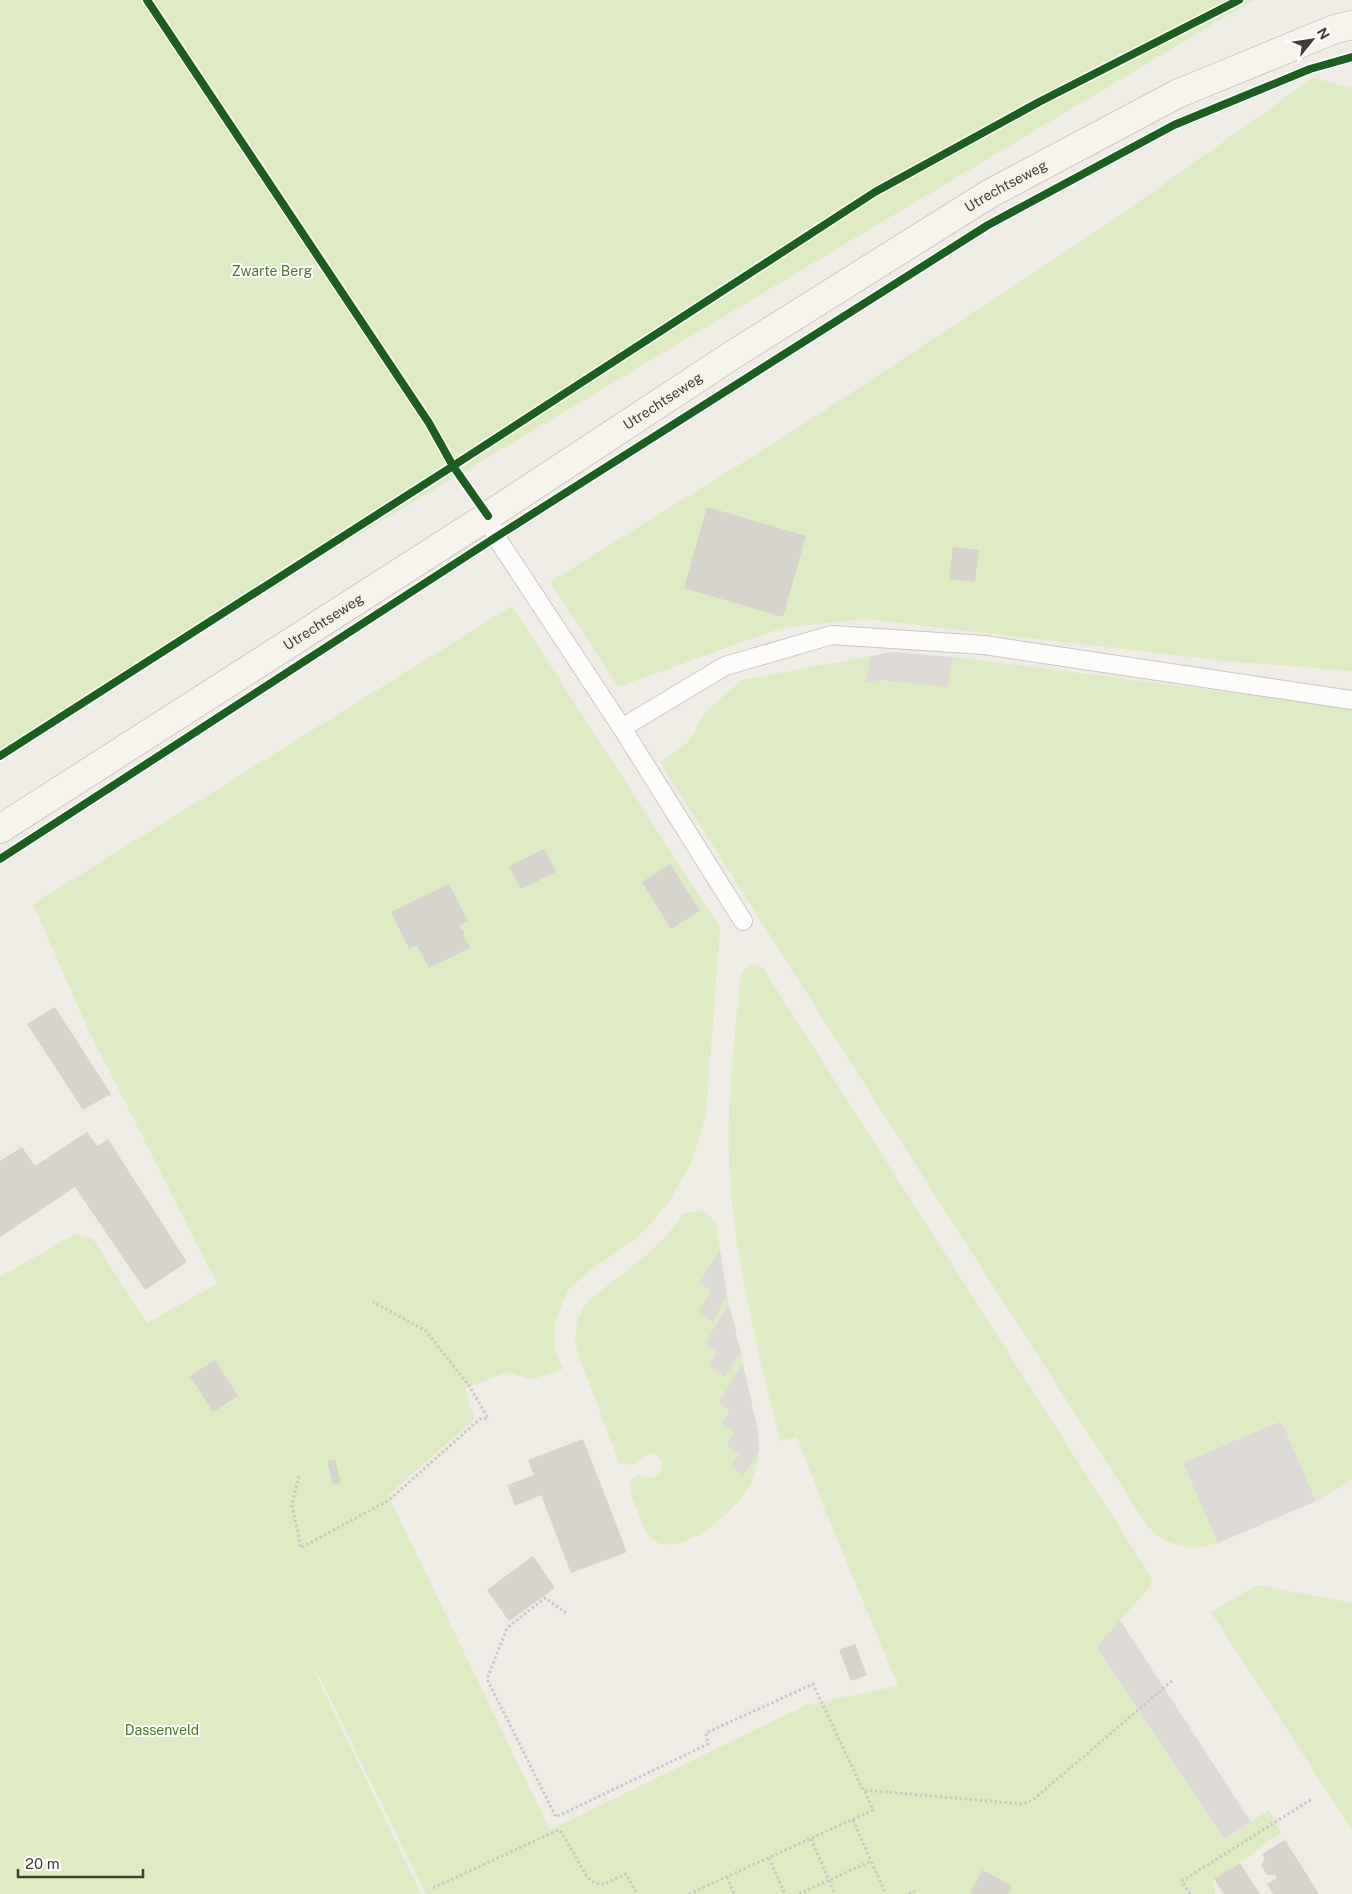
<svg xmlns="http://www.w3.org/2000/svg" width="1352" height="1894" viewBox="0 0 1352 1894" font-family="'Public Sans',sans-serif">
<rect width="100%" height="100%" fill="#efece6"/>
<path fill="#deebc4" d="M 0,0 L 1257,0 L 1250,2 L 0,749 Z
M 1313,78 L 1352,88 L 1352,671 L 1225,661 L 865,619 L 781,628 L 618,687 L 550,582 L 790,433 L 1112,221 Z
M 512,606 L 720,928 L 706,1116 L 691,1163 L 669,1202 L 637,1238 L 588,1272 L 568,1290 L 555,1323 L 555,1352 L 563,1369 L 530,1380 L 508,1372 L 465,1388 L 475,1419 L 388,1495 L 550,1830 L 806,1705 L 898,1686 L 826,1512 L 797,1437 L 780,1441 C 754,1335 725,1226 729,1116 C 730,1069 737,1022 740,976 L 748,965 L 756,964 L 763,968 L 1150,1575 L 1152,1584 L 1097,1647 L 1225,1839 L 1269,1810 L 1281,1833 L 1213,1881 L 1215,1894 L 426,1894 L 316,1670 L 314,1671 L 421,1894 L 0,1894 L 0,1277 L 75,1234 L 93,1239 L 147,1323 L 217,1284 L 86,1025 L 33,904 Z
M 871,656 L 867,683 L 880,679 L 948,687 L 953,657 L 1352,708 L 1352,1480 L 1316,1501 L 1280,1421 L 1183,1463 L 1218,1543 L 1193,1549 L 1165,1541 L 1148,1527 L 943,1208 L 660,762 L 689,741 L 706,711 L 742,680 Z
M 701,1211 L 716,1221 L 720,1249 L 699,1282 L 711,1291 L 713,1321 L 727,1295 L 729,1304 L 704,1344 L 718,1352 L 725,1376 L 741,1352 L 743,1364 L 718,1403 L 731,1411 L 744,1475 L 759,1451 C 758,1461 756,1472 752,1481 C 741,1507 681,1562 652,1539 C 644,1533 642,1522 638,1512 C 635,1503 630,1493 629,1483 L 637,1475 C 643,1475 648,1478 653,1477 C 665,1474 663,1461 656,1454 L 650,1453 L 631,1465 L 619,1462 L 579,1357 L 575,1342 L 577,1322 L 583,1308 L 589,1300 L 644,1257 L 666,1237 L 683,1213 Z
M 1258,1585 L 1352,1603 L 1352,1830 L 1211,1612 Z"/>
<path fill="#dedbd6" d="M 892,652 L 953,657 L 948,687 L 880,680 L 866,683 L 871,656 Z
M 720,1249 L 727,1295 L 713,1322 L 698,1313 L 711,1291 L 699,1283 Z
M 729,1304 L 741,1352 L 725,1377 L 709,1366 L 717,1352 L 704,1344 Z
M 743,1364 L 758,1430 L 759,1451 L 744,1475 L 731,1467 L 739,1454 L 726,1445 L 735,1432 L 722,1424 L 730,1411 L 718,1403 Z
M 1281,1421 L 1316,1501 L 1218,1543 L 1183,1463 Z
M 1120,1620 L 1251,1822 L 1225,1839 L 1097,1647 Z"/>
<path fill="#d7d3cd" d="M 707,507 L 806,536 L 783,617 L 684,588 Z
M 953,547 L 979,550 L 975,582 L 949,579 Z
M 544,849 L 556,872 L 521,889 L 509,866 Z
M 670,864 L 700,911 L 671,929 L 642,882 Z
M 449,884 L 468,921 L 459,926 L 461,930 L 462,928 L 465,934 L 463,935 L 470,948 L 429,968 L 417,945 L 409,949 L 391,912 Z
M 55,1007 L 111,1094 L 83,1110 L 27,1024 Z
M 87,1132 L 97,1146 L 108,1139 L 187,1262 L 145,1290 L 75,1187 L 0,1237 L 0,1161 L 22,1147 L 35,1166 Z
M 215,1360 L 238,1396 L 213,1412 L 190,1376 Z
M 583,1439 L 627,1552 L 571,1573 L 541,1495 L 515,1506 L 507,1485 L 534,1475 L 528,1460 Z
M 335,1459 L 341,1483 L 333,1484 L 327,1461 Z
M 533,1556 L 555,1588 L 509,1621 L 487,1590 Z
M 855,1644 L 867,1675 L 851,1681 L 839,1650 Z
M 1285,1840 L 1319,1894 L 1273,1894 L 1267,1884 L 1277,1878 L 1275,1875 L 1267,1875 L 1261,1865 L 1265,1858 L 1262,1854 Z
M 1240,1863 L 1260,1894 L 1224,1894 L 1214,1879 Z
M 983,1870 L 1012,1886 L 1008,1894 L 973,1894 L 970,1892 Z"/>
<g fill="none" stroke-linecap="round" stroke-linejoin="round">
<g stroke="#cbc8c2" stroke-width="20">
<path id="service" d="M 488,516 L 496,537 L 622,728 L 743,921
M 622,728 L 725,666 L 832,635 L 984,645 L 1352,700"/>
</g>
<g stroke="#d0cabe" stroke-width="30">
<g id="secondary">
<path id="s1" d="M 0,829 L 488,516 L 734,354 L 989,194 L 1177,94 L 1335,29 L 1352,25"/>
</g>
</g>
<path stroke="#cdcac6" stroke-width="3" stroke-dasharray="2.5 2.5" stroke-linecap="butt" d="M 299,1476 L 292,1505 L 301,1548 L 389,1500 L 480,1419 L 488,1418 L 470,1387 L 425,1330 L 373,1302
M 566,1613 L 545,1598 L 507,1628 L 487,1679 L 556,1817 L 708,1744 L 706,1733 L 813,1684 L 863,1790 L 1023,1804 L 1034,1799 L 1173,1680
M 853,1820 L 871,1861
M 811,1839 L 835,1894
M 769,1858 L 785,1894
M 727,1877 L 734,1894
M 433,1888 L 558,1830 L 562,1833 L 587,1877 L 594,1883 L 604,1884 L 626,1874 L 637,1894
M 689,1894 L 873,1810 L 864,1790
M 799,1894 L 871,1861 L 885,1892
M 909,1894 L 915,1891
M 1190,1894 L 1182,1881 L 1312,1799"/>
<use href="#service" stroke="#fdfcfb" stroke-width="18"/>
<use href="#secondary" stroke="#f6f3ed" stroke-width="28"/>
<g stroke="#fff" stroke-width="11">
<path id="cycleway" d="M 147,0 L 429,423 L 453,466 L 488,516
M 0,756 L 453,466 L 875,192 L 1039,102 L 1239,0
M 0,859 L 496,537 L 988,225 L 1174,125 L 1310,69 L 1352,57"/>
</g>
<use href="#cycleway" stroke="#1b5e20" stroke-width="8"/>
</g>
<g text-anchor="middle" stroke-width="4" stroke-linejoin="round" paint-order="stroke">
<g font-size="14" fill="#443c33" stroke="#fff">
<text dy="5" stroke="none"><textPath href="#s1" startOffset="1194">Utrechtseweg</textPath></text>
<text dy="5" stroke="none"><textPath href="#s1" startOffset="789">Utrechtseweg</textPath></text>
<text dy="5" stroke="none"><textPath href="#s1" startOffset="384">Utrechtseweg</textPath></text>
</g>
<g font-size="14" fill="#497923" stroke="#fff">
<text x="272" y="276">Zwarte Berg</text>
<text x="162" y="1735">Dassenveld</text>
</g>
</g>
<g transform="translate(1312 40) rotate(60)" stroke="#ffffff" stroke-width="4" paint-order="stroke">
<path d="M0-4L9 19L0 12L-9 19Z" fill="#443c33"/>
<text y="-8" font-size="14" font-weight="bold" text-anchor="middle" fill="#443c33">N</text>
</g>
<path d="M18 1869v8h125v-8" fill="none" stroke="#443c33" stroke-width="2.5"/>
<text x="25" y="1869" font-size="15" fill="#443c33" stroke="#ffffff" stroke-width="4" paint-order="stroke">20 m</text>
</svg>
